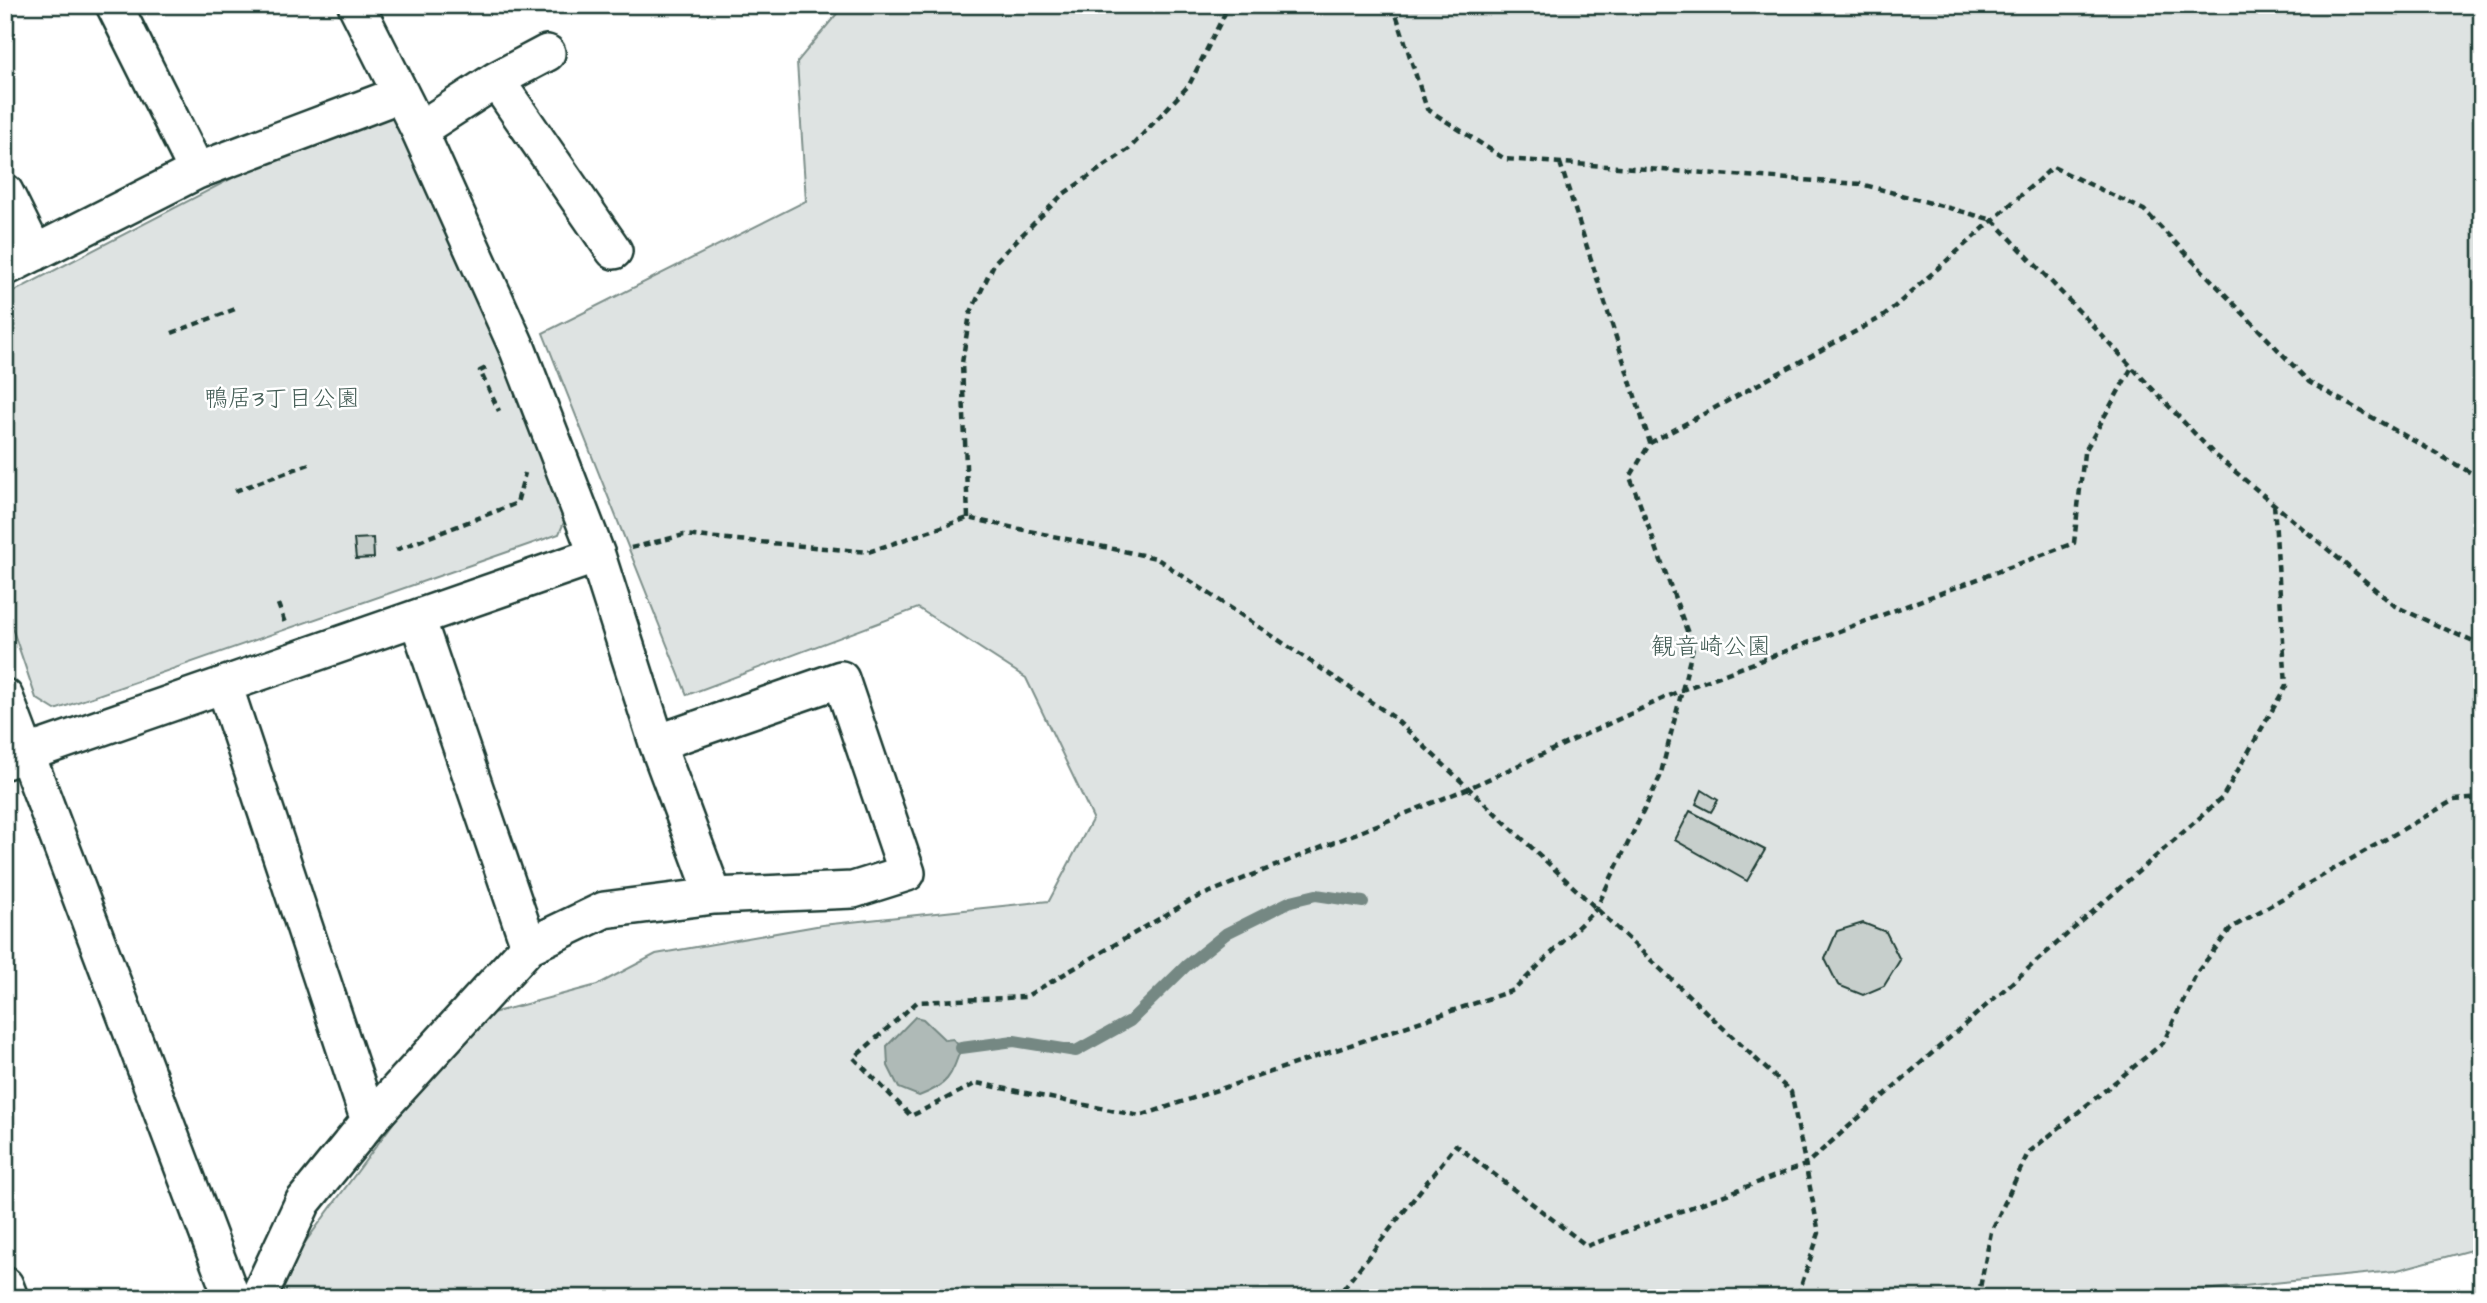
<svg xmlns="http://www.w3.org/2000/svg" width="2487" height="1303" viewBox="0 0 2487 1303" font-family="'Architects Daughter','Klee One',sans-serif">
<rect width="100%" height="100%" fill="#fff"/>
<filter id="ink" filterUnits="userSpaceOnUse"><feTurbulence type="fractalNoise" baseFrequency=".0143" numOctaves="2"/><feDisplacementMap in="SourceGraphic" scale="14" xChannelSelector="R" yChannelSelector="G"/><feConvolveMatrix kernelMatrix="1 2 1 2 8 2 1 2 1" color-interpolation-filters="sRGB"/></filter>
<g filter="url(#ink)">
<path fill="#dee3e2" stroke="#7e908b" stroke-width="2" d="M 844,5 L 2482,5 L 2482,1247 L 2394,1271 L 2204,1290 L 2203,1298 L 264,1298 L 470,1019 L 597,985 L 656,954 L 822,925 L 1049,901 L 1093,818 L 1026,678 L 918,608 L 687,695 L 543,333 L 806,201 L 797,62 Z
M 377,103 L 391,108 L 511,374 L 565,520 L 559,534 L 55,710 L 36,698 L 5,607 L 5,296 Z"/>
<path fill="#afbab7" stroke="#758883" stroke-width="2" d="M 915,1017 L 923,1019 L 945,1040 L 953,1039 L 961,1048 C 951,1077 948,1085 919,1096 L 899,1088 L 888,1066 L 887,1046 Z"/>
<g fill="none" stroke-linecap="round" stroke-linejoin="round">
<path stroke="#758883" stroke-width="12" d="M 961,1048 L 1014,1041 L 1076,1051 L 1130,1021 L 1186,966 L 1227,933 L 1291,901 L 1316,895 L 1363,902"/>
</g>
<path fill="#c7cfcc" stroke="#1f3d34" stroke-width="2" d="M 373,538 L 374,558 L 356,559 L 354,539 Z
M 1702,790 L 1718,800 L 1711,812 L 1696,804 Z
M 1690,811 L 1765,850 L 1747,881 L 1675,840 Z
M 1863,923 L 1886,932 L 1900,960 L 1884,986 L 1863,995 L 1838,985 L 1825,959 L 1837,931 Z"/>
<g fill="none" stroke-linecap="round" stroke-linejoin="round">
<g stroke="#1f3d34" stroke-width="40">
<path id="minor" d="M 114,5 L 197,171
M 356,5 L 419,130 L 518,350 L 597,555 L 657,743 L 714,896
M 496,80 L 614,251
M 419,130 L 496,80 L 547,53
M 5,192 L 35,253
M 5,268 L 197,171 L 401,94
M 417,618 L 529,946
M 224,685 L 369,1121
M 5,697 L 232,1298
M 5,761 L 597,555
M 5,1285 L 10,1298
M 258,1298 L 303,1202 L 369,1121 L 529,946 L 604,910 L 714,896 L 853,890 L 907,873 L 841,679 L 657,743"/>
</g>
<path stroke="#1f3d34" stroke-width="4.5" stroke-dasharray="7 5" stroke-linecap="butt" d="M 1393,5 L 1427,109 L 1505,159 L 1861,184 L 1993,220 L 2213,453 L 2395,606 L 2482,646
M 1560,163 L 1650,443 L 1630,477 L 1693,647 L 1660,777 L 1596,909 L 1514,990 L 1140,1116 L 977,1083 L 911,1116 L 854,1058 L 917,1002 L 1025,997 L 1193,899 L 1469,788 L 1682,690 L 2074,543 L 2084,453 L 2132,367
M 172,333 L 238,308
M 486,368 L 480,371 L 499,411
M 1650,443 L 1884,316 L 2053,167 L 2144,210 L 2309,382 L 2482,479
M 235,491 L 312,463
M 968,518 L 962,363 L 970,314 L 995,262 L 1062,195 L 1129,149 L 1189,85 L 1229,5
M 631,548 L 684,535 L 868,552 L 968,518 L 1156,558 L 1392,716 L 1791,1092 L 1819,1233 L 1797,1298
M 396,550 L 517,503 L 525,473
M 278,604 L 286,626
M 1336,1298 L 1456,1145 L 1587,1246 L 1805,1165 L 2222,798 L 2286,686 L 2274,503
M 1978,1298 L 1991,1232 L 2028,1153 L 2163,1043 L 2196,974 L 2231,928 L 2454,800 L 2482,798"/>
<use href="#minor" stroke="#fff" stroke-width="35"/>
</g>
</g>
<g text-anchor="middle" stroke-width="5" stroke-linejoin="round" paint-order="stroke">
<g font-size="24" fill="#455e57" stroke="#fff">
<text x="282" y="406">鴨居3丁目公園</text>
<text x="1711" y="654">観音崎公園</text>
</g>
</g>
<rect width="2487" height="1303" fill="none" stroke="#fff" stroke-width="28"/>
<rect x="14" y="14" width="2459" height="1275" fill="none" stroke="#1f3d34" stroke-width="2.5" filter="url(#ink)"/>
</svg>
